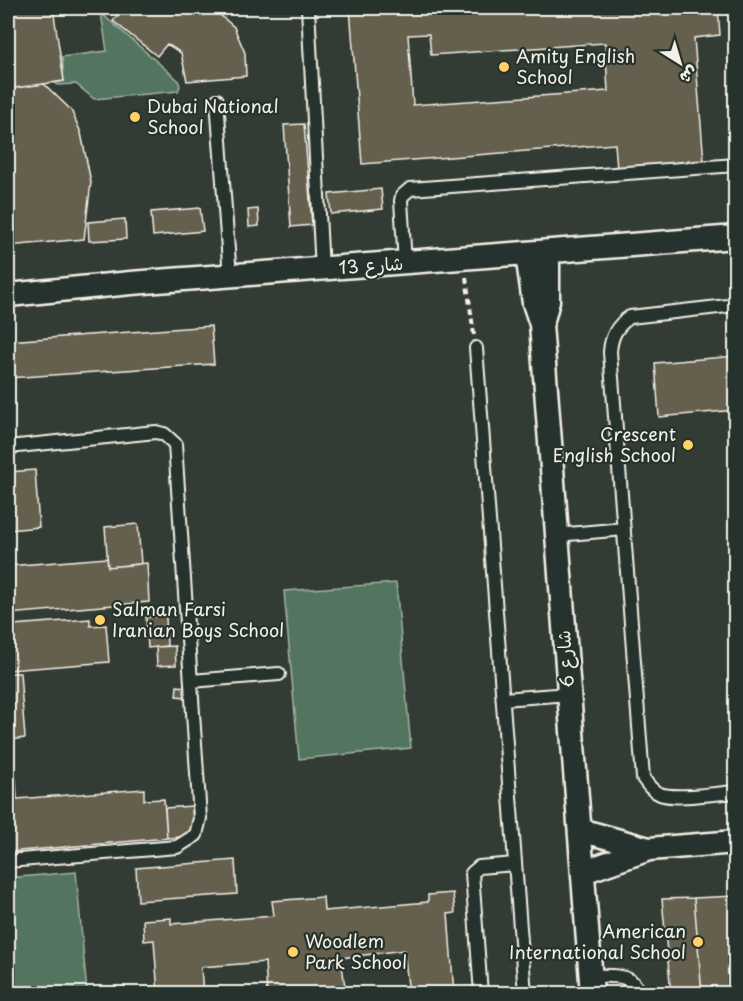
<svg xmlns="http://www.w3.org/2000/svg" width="743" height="1001" viewBox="0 0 743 1001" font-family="'Playpen Sans','Playpen Sans Arabic',sans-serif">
<rect width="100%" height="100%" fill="#333c34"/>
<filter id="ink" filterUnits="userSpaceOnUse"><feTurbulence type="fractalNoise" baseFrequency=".0167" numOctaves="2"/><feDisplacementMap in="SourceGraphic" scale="12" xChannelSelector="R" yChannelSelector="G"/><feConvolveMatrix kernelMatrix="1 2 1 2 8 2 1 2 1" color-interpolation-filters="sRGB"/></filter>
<g filter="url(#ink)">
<path fill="#537560" stroke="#a4b3a4" stroke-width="1.5" d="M 101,13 L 178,80 L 180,86 L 178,91 L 94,99 L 76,84 L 57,85 L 55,83 L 64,81 L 62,57 L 107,51 Z
M 396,583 L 411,748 L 299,759 L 284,591 Z
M 76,872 L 87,993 L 8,993 L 8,878 Z"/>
<path fill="#655e4e" stroke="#f4f1e8" stroke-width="1.5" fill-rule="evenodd" d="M 8,8 L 56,8 L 53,8 L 64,81 L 8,89 Z
M 123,8 L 212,8 L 234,27 L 245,53 L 246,76 L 187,81 L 181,53 L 167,44 L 157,56 L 113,21 Z
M 350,8 L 718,8 L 720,35 L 694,38 L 704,162 L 617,169 L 615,144 L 362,164 ZM 429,34 L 431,55 L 605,43 L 608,91 L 413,105 L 408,35 Z
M 44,84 L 71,110 L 81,133 L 91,182 L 84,239 L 8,246 L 8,89 Z
M 304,124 L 312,225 L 291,227 L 284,125 Z
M 381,189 L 383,209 L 331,214 L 329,194 Z
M 200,208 L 203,231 L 153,236 L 151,212 Z
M 258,209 L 259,226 L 249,227 L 248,210 Z
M 125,219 L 126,239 L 89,241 L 88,222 Z
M 211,326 L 214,364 L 8,378 L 8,341 Z
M 736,356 L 736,410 L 659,417 L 655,363 Z
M 35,470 L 39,527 L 9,530 L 8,472 Z
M 138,524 L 141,564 L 108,567 L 105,527 Z
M 107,558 L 108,567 L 147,563 L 149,602 L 8,614 L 8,566 Z
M 166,616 L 167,646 L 148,648 L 146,617 Z
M 90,619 L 90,626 L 106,625 L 109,662 L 9,670 L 8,640 L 14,639 L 13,625 Z
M 175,646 L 176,665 L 157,666 L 156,647 Z
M 8,673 L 20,673 L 25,738 L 8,740 Z
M 177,686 L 185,687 L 185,697 L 176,696 Z
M 8,780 L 16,780 L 17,799 L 144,789 L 144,800 L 164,799 L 167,838 L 8,852 Z
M 192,806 L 194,836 L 167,838 L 165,808 Z
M 235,860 L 237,894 L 138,901 L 136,868 Z
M 453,893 L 455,913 L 448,914 L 454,994 L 409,994 L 404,950 L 341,958 L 346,994 L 267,994 L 265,962 L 201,967 L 203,994 L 158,994 L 154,940 L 144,941 L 143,920 L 171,918 L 171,924 L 274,916 L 272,901 L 323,897 L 324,911 L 428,902 L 428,895 Z
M 736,896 L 736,994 L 702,994 L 694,898 Z
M 694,898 L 702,994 L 671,994 L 662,899 Z"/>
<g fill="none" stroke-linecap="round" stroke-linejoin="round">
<g stroke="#f4f1e8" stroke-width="16">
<path id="service" d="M 308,8 L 322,270
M 217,100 L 230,277
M 405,263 L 401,201 L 402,196 L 410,189 L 736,165
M 736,305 L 630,317 C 616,326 611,337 610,352 L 643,778 C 648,785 652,791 660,794 C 675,800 718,793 736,792
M 476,348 L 525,994
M 8,447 L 156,432 L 164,434 L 175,444 L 200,818 L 196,835 L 177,847 L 8,861
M 557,535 L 624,529
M 191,681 L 279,674
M 503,699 L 569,694
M 591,976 C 609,976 634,972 639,994
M 481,994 L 472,873 L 479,867 L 515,864"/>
</g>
<g stroke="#f4f1e8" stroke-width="27">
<path id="minor" d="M 527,254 L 534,303 L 541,324 L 592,994
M 8,295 L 131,283 L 736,237
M 543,320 L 548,301 L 548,252
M 580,830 L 649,849
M 583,872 L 649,849 L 736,842"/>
</g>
<path stroke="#f4f1e8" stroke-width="4" stroke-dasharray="6 4.5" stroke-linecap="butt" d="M 466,277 L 474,335"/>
<use href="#service" stroke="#26332d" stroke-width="12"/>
<use href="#minor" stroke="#26332d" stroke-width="22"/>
</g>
</g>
<g fill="#ffd166" stroke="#26332d" stroke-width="2">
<circle cx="504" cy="67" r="6"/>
<circle cx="135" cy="117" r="6"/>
<circle cx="688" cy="445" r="6"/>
<circle cx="100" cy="620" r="6"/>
<circle cx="698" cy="942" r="6"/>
<circle cx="293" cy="952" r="6"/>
</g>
<g text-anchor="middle" stroke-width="4.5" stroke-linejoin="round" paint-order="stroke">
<g font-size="18" fill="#f4f1e8" stroke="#26332d" text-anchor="start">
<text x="516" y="63">Amity English<tspan x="516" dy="21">School</tspan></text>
<text x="147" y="113">Dubai National<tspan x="147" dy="21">School</tspan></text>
<text x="676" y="441" text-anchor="end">Crescent<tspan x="676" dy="21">English School</tspan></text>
<text x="112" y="616">Salman Farsi<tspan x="112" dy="21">Iranian Boys School</tspan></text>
<text x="686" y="938" text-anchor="end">American<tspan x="686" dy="21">International School</tspan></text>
<text x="305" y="948">Woodlem<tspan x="305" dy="21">Park School</tspan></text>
</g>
<g font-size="18" fill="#f4f1e8" stroke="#26332d">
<text transform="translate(371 266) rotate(-4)" y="6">شارع 13</text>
<text transform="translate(566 659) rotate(-94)" y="6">شارع 6</text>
</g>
</g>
<rect width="743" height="1001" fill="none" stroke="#26332d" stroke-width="30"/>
<rect x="15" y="15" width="713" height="971" fill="none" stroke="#f4f1e8" stroke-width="2" filter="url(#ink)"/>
<g transform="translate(680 63) rotate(143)" stroke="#26332d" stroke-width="4.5" paint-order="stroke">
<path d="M0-4.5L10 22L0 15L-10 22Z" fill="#f4f1e8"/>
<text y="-9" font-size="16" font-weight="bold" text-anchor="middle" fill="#f4f1e8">ش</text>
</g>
</svg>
